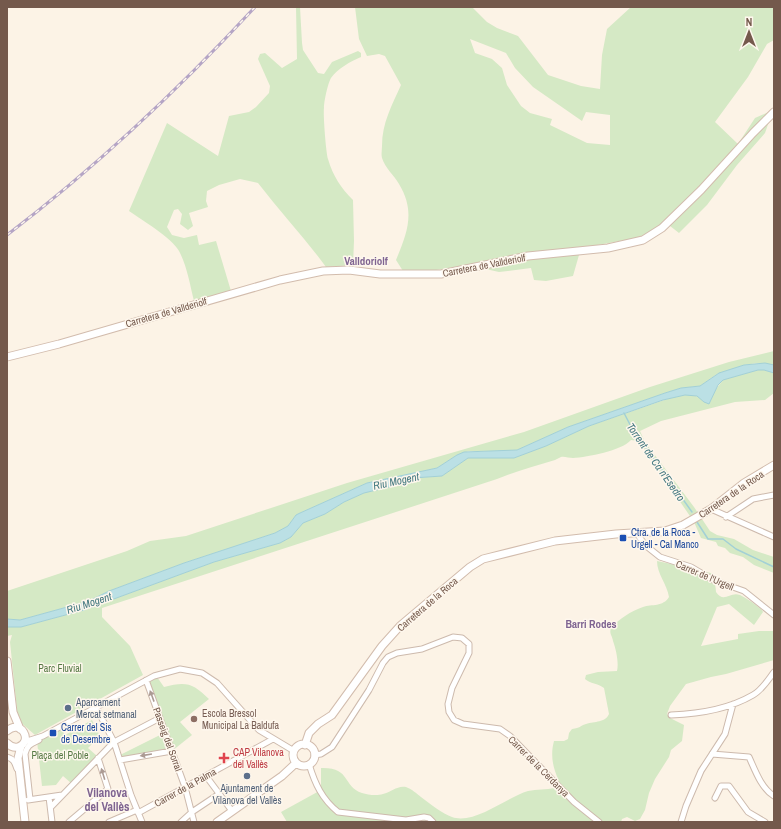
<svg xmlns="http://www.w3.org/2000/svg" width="781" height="829" viewBox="0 0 781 829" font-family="'Archivo Narrow',sans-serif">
<rect width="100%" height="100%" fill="#fcf3e6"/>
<path fill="#d5e9c5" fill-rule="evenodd" d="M 296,7 L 300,7 L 302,43 L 303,50 L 318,73 L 324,74 L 332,62 L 358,51 L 361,53 L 361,57 C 351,61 337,69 331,78 C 328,83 324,101 324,108 C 323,115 326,152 328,159 C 333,176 341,188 353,200 L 354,241 L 353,265 L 326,267 C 305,238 280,212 258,183 L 240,179 L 219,185 L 207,191 L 206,201 L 208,207 L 189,213 L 193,226 L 188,230 L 180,224 L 182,214 L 178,209 L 174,210 L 167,227 L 172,235 L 184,238 L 197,235 L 199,245 L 216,241 L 231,291 L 194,301 C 190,285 187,266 179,251 C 172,238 142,220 129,211 L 167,123 L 218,156 L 229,116 L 249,112 L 256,107 L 269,93 L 270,86 L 258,59 L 260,54 L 265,53 L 282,68 L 297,59 Z
M 355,7 L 472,7 L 487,22 L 497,28 L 518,36 L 548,75 L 581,86 L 600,89 L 602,55 L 607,29 L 631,7 L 774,7 L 774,40 L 767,44 L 748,77 L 715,122 L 738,144 L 755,118 L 773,110 L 765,133 L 737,165 L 707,205 L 679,233 L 665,222 L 642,237 L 581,248 L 573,276 L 546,281 L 534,280 L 531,268 L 499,272 L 468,265 L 430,271 L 403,271 L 396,260 C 407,233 416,212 399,184 C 394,175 385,168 382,158 C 381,154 382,150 382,146 C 382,123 392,105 401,85 L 385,56 L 379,54 L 367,56 L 359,39 ZM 470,39 L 506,53 L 515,68 L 533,87 L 582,121 L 586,112 L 610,115 L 610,145 L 587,143 L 550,125 L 552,119 L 530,113 L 521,106 L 507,85 L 502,68 L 492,59 L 475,53 Z
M 774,351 L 774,365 L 758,363 L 744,365 L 717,374 L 700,386 L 681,388 L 665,393 L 568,427 L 517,450 L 509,451 L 469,451 L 457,455 L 437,468 L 367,483 L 300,513 L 296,515 L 288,526 L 275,533 L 184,563 L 109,591 L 89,601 L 20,620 L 7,619 L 7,591 L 127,551 L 150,541 L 186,536 L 347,483 L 524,432 L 650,387 L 729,362 Z
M 758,370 L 764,370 L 774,373 L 774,393 L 765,400 L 735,402 L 661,421 L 640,431 L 645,442 L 694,507 L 710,531 L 717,535 L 734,539 L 753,550 L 774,557 L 774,573 L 754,565 L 743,557 L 730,553 L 725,548 L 718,546 L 716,542 L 701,538 L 694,522 L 644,449 L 638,441 L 631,440 C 621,451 588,457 573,458 C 569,458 564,456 561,457 C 559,458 557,459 555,460 C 536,466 516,471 497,479 L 102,608 L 102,617 L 130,646 L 143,675 L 35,735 L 18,720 L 10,642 L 12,635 L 7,636 L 7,627 L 21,627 L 84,610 L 214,562 L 280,543 L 291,537 L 303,523 L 325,514 L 344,502 L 364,493 L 393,486 L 413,478 L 442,476 L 468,458 L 514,458 L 546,446 L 589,426 L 670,398 L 685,395 L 692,395 L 699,397 L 704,402 L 710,402 L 716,389 L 723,380 Z
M 657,561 L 700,570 L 714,574 C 713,578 716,586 716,592 C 724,604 730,591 740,595 C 748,599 755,604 762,610 L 763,612 L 754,625 L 729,604 L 717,607 L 701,646 L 738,639 L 738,634 L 759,631 L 774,631 L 774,660 L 726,674 L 711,677 L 686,684 L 670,706 L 667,714 L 670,718 L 684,725 L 682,741 L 671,750 L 669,757 L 655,779 L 649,793 L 645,810 L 640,819 L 635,821 L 627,817 L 622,819 L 621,822 L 287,822 L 281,812 L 321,790 L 321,768 C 351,767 342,786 362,793 C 368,795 377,796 383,794 C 391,792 398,785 406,787 C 412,789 417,794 421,797 C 429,803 443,814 452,817 C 474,825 507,797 528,791 C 537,789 546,790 555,788 L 559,781 C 553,768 550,756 554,741 L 564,741 L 568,739 L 569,733 L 572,729 C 581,728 579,726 586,724 C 595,721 605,723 609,714 L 604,688 C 598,683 590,684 585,679 L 586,675 L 598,672 L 617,671 C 619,663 616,649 613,641 C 612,635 609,634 611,628 C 619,619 631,611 643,607 C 652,604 663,607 669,597 C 667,584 657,574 657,561 Z
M 157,677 L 164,687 C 186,681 193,683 209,699 L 180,722 L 192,735 L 172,751 L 146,680 Z
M 92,720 L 100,736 L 88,748 L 97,756 L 71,783 L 63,776 L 56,785 L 42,786 L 37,741 L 61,728 L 65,735 Z
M 164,733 L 169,749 L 121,758 L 120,755 Z"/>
<path fill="#bbe0e5" stroke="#a2d0d6" d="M 765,363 L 774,365 L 774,373 L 764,370 L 758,370 L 723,380 L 718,385 L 709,404 L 704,402 L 697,396 L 685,395 L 663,400 L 589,426 L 546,446 L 514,458 L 468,458 L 442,476 L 413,478 L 393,486 L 364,493 L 344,502 L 325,514 L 303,523 L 291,537 L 280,543 L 214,562 L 84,610 L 21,627 L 7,627 L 7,619 L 20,620 L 89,601 L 109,591 L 184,563 L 275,533 L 288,526 L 296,515 L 300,513 L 367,483 L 437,468 L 457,455 L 464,452 L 517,450 L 568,427 L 665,393 L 681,388 L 700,386 L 719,373 L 744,365 Z"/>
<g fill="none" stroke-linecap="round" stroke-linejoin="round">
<path stroke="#a2d0d6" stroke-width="1.5" d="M 624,413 L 636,436 L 642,442 L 692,512
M 697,522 L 708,539 L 723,539 L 736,549 L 774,567"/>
<g stroke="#cdbaad" stroke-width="7">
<path id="street" d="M 711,509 L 774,537
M 726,517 L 753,499 L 774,495
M 638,535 L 645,545 L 660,557 L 691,567 L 713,580 L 744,591 L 774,615
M 146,680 L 185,787 L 194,822
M 96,707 L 114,742 L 131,795 L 142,822
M 671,715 C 698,714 729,709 753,695 C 762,690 768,680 774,672
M 24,742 L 43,736 L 154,676 L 180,669 L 202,673 L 217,683 L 259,730 L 294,751
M 712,754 L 749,757 C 755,770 761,788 774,796
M 314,755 L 321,754 L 332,747 L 369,690 L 383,663 L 388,657 L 397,653 L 422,649 L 453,637 L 462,638 L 469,644 L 469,653 L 452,688 L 448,704 L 449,712 L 454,720 L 463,724 L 500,729 L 510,736 L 574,802 L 599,822
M 7,757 C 14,759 15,763 17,769
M 120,760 L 172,751
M 309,764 C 315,784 322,799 338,812 L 406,820 L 424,817 L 429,818 L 433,822
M 206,776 L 232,811
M 49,797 L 52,822
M 715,798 L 721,786 L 729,786 L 748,812 L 765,822
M 30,799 L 25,754 C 27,745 31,744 39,740
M 28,800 L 62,795
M 51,807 L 114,742 L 160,718
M 138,813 L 273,739
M 69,822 L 108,789 L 98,758
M 109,822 L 137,810
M 181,822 L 192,812 L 219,794
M 681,822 L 686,806 L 701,771 L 725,734 L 733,704"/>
</g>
<g stroke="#d2bcad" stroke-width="9">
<path id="secondary" d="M 7,357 L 59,344 L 280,280 L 323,271 L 349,270 L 380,274 L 441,274 L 528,256 L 608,248 L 643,240 L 662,228 L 701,190 L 753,133 L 774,112
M 662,532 L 683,525 L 711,509 L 744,483 L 774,465
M 7,661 L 13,712 L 20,729
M 7,731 C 21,718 34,742 18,747 C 14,748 10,746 7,743
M293 755a11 11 0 1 1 22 0a11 11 0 1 1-22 0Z
M 305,745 L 309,733 L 318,724 L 332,715 L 382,646 L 400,626 L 470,567 L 483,559 L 555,541 L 616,534 L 665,531
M 21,746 L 18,758 L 25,822
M 217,822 L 282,776 L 296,763"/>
</g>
<use href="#street" stroke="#fff" stroke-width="5"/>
<use href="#secondary" stroke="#fff" stroke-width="7"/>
<g stroke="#b5a5c5" stroke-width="3">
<path id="rail" d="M 7,235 C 96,167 179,89 255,7"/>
</g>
<use href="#rail" stroke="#fef7ed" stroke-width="1.5" stroke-dasharray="4.5" stroke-linecap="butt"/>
</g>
<defs><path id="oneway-solid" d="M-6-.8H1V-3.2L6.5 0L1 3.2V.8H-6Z"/></defs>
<g fill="#ac9b94">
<use href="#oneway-solid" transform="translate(152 696) rotate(-110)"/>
<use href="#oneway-solid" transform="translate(146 755) rotate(171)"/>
<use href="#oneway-solid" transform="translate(103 774) rotate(-107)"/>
</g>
<g fill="#1a4fb4" stroke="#fef7ed" stroke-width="1.5">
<rect x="619" y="534" width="8" height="8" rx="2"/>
<rect x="49" y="729" width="8" height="8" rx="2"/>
</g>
<g fill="#5c6f8a" stroke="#fef7ed" stroke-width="1.5">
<circle cx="68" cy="708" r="4"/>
<circle cx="247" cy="776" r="4"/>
</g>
<circle fill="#8d6e63" stroke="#fef7ed" stroke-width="1.5" cx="194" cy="719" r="4"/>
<path fill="#e0444e" stroke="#fef7ed" stroke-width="1.5" d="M222 752h4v4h4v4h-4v4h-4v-4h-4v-4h4z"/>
<g text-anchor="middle" stroke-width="3" stroke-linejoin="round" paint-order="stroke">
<g font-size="10" fill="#74594c" stroke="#fef7ed">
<text transform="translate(484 265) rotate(-11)" y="4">Carretera de Vallderiolf</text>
<text transform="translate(166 312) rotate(-16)" y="4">Carretera de Vallderiolf</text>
<text transform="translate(731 494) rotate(-34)" y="4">Carretera de la Roca</text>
<text transform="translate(705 575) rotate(23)" y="4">Carrer de l'Urgell</text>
<text transform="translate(427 604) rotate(-41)" y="4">Carretera de la Roca</text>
<text transform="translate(168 739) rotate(70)" y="4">Passeig del Sorral</text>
<text transform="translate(539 766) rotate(45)" y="4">Carrer de la Cerdanya</text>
<text transform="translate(185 787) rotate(-29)" y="4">Carrer de la Palma</text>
</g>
<g font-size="10" fill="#164399" stroke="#fef7ed" text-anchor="start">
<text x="631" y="536">Ctra. de la Roca -<tspan x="631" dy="12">Urgell - Cal Manco</tspan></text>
<text x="61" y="731">Carrer del Sis<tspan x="61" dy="12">de Desembre</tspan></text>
</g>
<g font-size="10" fill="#567944" stroke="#fef7ed">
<text x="60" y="672">Parc Fluvial</text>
<text x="60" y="759">Plaça del Poble</text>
</g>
<g font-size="10" fill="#4e5e75" stroke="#fef7ed" text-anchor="start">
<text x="76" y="706">Aparcament<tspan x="76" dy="12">Mercat setmanal</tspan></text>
<text x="247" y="792" text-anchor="middle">Ajuntament de<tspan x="247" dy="12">Vilanova del Vallès</tspan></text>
</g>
<g font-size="10" fill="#785e54" stroke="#fef7ed" text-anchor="start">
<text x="202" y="717">Escola Bressol<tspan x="202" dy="12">Municipal La Baldufa</tspan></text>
</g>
<g font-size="10" fill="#be3a42" stroke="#fef7ed" text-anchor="start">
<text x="233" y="756">CAP Vilanova<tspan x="233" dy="12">del Vallès</tspan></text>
</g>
<g font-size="11" font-weight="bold" fill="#7f6491" stroke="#fef7ed">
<text x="366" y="265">Valldoriolf</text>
<text x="591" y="628">Barri Rodes</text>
</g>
<g font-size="11" font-style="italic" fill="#437880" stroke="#fef7ed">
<text transform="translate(656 462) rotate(55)" y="4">Torrent de Ca n'Esedro</text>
<text transform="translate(396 481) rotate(-12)" y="4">Riu Mogent</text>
<text transform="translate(89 603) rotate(-18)" y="4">Riu Mogent</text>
</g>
<g font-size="12" font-weight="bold" fill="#7f6491" stroke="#fef7ed">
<text x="107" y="797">Vilanova<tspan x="107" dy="14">del Vallès</tspan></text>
</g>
</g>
<rect width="781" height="829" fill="none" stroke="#74594c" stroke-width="16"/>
<g transform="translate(749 32)" stroke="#fef7ed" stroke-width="3" paint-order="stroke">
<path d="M0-3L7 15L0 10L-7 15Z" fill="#74594c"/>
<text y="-6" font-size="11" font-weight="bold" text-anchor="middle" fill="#74594c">N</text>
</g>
</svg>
